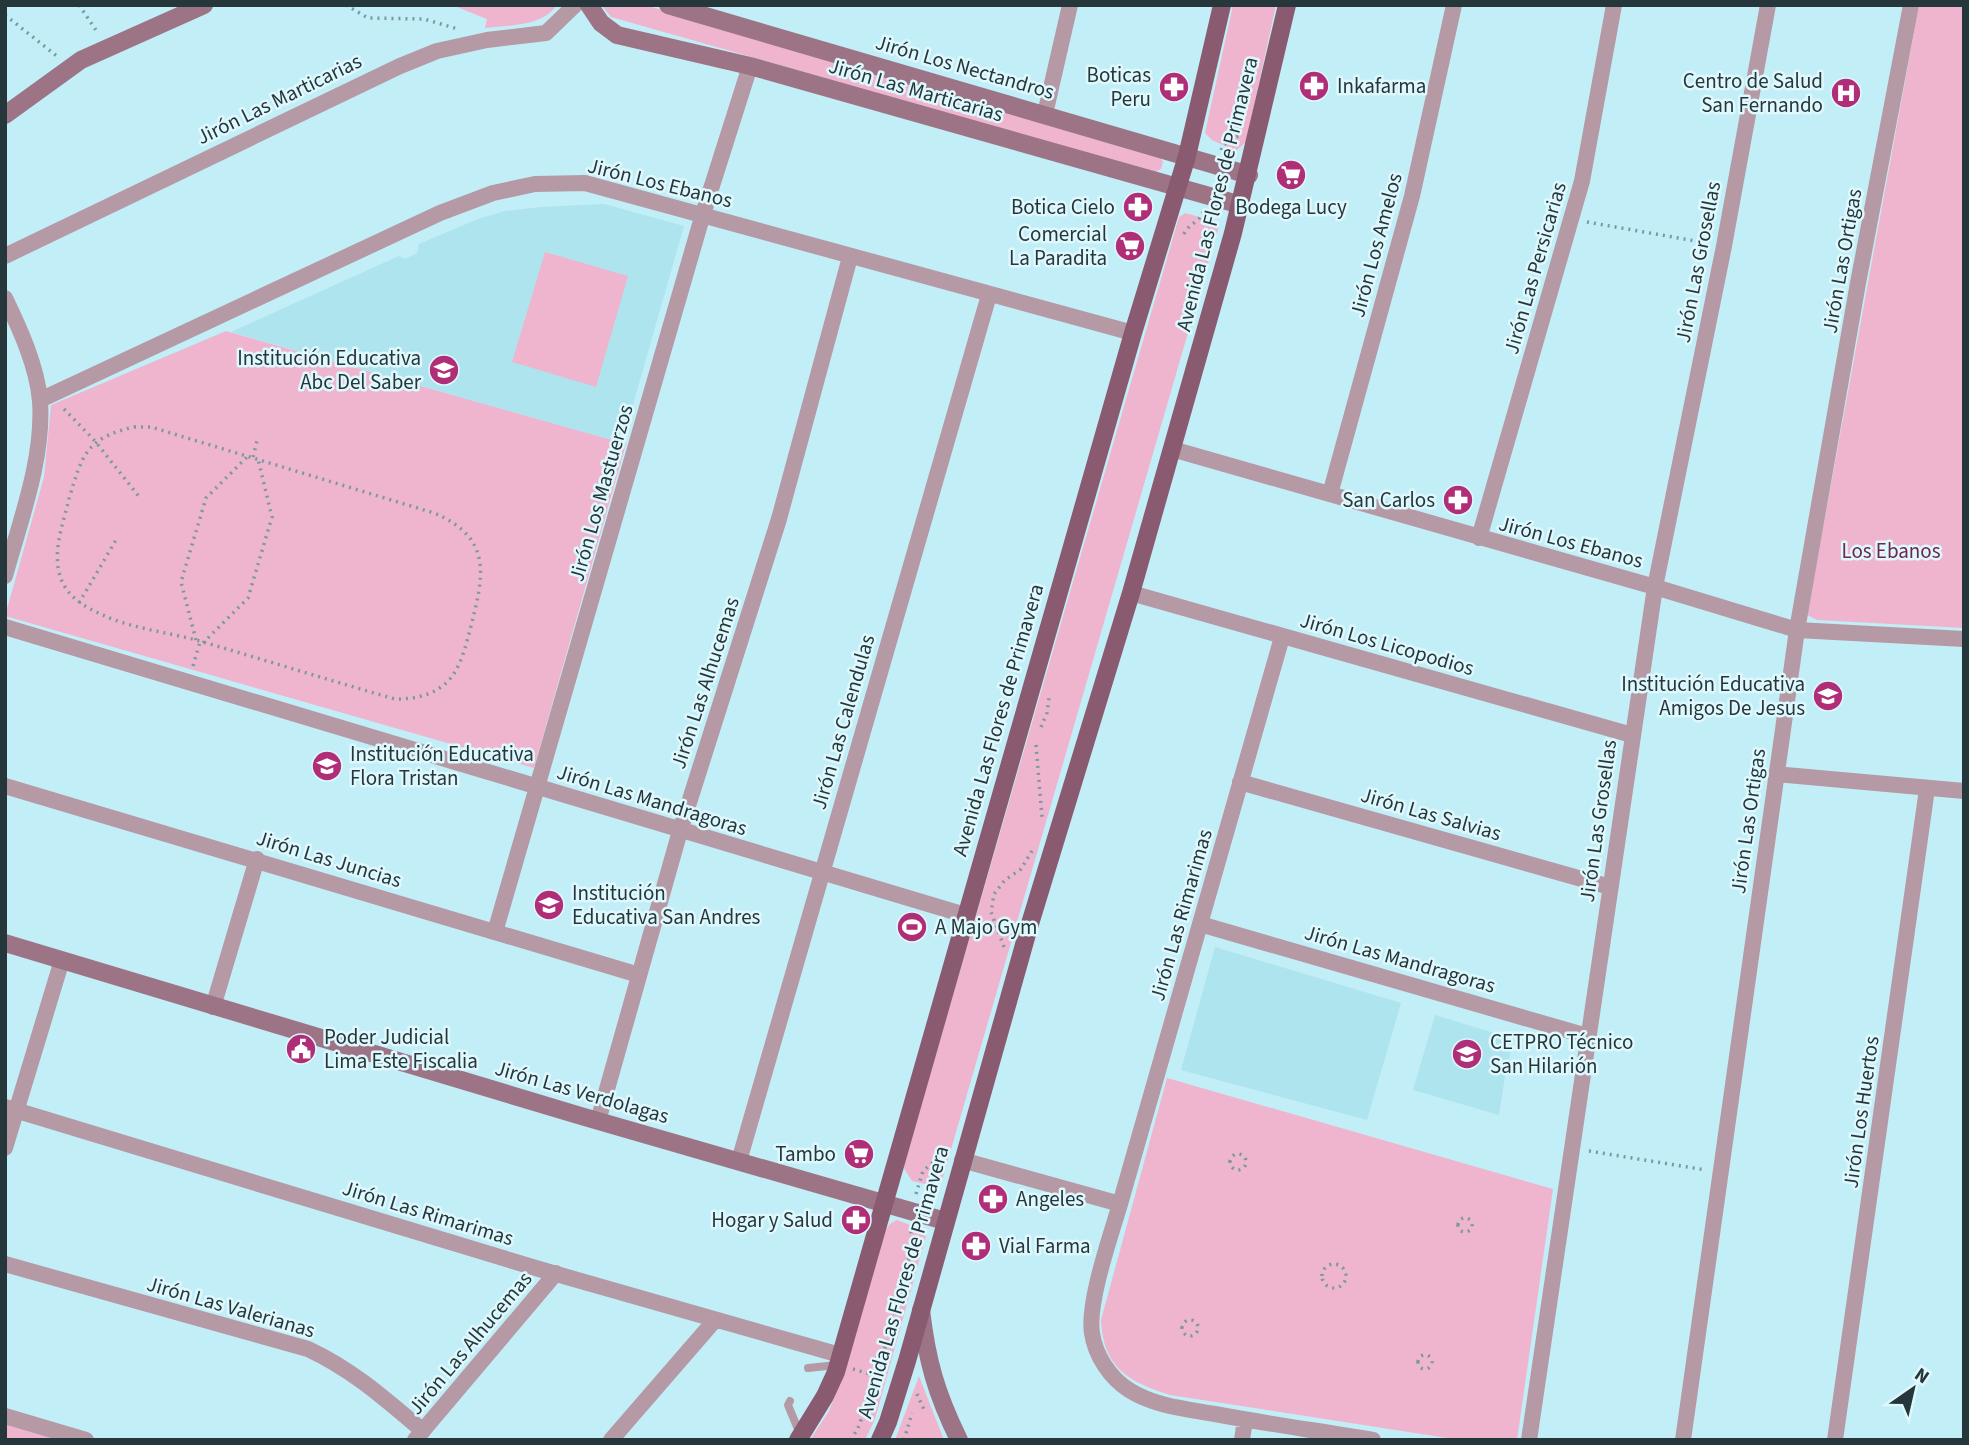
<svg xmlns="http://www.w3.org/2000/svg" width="1969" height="1445" viewBox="0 0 1969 1445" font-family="'Source Sans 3',sans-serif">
<rect width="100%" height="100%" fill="#c2eef7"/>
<path fill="#aee4ee" d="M 604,204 L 684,226 L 622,443 L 231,332 L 399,256 L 405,259 L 417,253 L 419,244 L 478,219 L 505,211 L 541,207 Z
M 1215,947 L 1401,1003 L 1367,1120 L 1181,1070 Z
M 1435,1015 L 1514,1039 L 1506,1070 L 1499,1115 L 1413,1090 Z"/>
<path fill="#efb5cf" d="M 452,5 L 557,5 C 542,27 509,25 485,28 L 487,19 Z
M 605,5 L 645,5 L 1160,156 L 1163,162 L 1161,169 L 1155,172 L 611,17 L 603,7 Z
M 1233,5 L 1276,5 L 1246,142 L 1236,151 L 1212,140 L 1205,133 Z
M 1919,5 L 1964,5 L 1964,628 L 1817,620 L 1807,615 Z
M 1185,213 L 1214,221 L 1219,226 L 943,1177 L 929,1185 L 912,1181 L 903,1167 L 1179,217 Z
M 545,252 L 628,276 L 596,387 L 512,362 Z
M 226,331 L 626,444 L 534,768 L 5,616 L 44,477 L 51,405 Z
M 1167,1078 L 1553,1189 L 1517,1440 L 1460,1440 L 1170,1395 C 1129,1382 1103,1368 1101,1320 Z
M 897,1220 L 921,1229 L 926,1236 L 875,1419 L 865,1440 L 810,1440 L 829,1411 L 842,1376 L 885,1231 L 890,1224 Z
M 919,1376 L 944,1440 L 895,1440 Z
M 5,1424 L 60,1440 L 5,1440 Z"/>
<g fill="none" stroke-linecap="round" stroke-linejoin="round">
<path stroke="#79999f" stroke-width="3.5" stroke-dasharray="2 5" stroke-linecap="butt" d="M 79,5 L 98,33
M 346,5 L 368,18 L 424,19 L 458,29
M 5,15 L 58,57
M 1221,150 L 1223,145 L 1238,136
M 1587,222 L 1707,243
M 1184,234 C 1188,224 1200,222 1203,212
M 64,409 L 95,441 L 140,498
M 134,427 L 151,427 L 434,513 C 495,539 483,578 470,630 C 465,648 460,671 445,684 C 431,696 413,699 395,699 C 328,680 262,659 196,640 C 166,632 130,628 103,615 C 89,609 74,601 65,587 C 49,560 62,527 69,499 C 82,455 86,438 134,427 Z
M 253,457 L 258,437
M 79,603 L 116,540
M 196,640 L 181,582 L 206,498 L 248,456
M 203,643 L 248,598 L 272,517 L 258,459
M 193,666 L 200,642
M 1041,727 L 1047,713 L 1049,698
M 1036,745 L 1042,817
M 1004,947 L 991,912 L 994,894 L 1005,880 L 1021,869 L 1032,851
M 1589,1151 L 1706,1170
M1230 1162a8 8 0 1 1 16 0a8 8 0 1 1-16 0Z
M 916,1194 L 923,1171 L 945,1152 L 947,1143
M1458 1225a7 7 0 1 1 14 0a7 7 0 1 1-14 0Z
M1322 1276a12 12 0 1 1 24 0a12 12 0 1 1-24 0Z
M1182 1328a8 8 0 1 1 16 0a8 8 0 1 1-16 0Z
M1418 1362a7 7 0 1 1 14 0a7 7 0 1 1-14 0Z
M 853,1369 L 876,1376
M 917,1394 L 925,1412
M 851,1440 L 858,1428 L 875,1383 L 900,1293 L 913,1242 L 910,1228
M 904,1440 L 912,1413"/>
<path stroke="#b599a5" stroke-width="8" d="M 808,1368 L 837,1365
M 790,1401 L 788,1405 L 800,1434"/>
<path stroke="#b599a5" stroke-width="16" d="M 1045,114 L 1070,5
M 5,256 L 400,66 L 437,51 L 487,40 L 546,33 L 575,5
M 5,298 C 20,329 37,366 40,401 C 44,459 20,521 5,576
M 40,400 L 440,213 L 493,193 L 535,184 L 585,183 L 1133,333
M 1172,449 L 1655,587 L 1797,630 L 1964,639
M 1330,494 L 1412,196 L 1454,5
M 1479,538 L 1582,181 L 1614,5
M 1131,593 L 1632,735
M 5,627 L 965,915
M 1282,637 L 1120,1204 C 1111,1235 1087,1303 1092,1333 C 1095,1355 1110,1378 1129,1390 C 1154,1406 1186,1409 1215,1414 C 1268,1424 1320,1431 1373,1440
M 1776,774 L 1964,791
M 1240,782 L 1610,887
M 5,786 L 639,975
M 1200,924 L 1587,1036
M 495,932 L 703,214 L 750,66
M 213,1007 L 257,859
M 5,1107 L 539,1269 L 840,1355
M 598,1121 L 680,831 L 779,519 L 850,257
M 5,1148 L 62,960
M 962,1160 L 1120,1204
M 739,1161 L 989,295
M 5,1264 L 308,1349 C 353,1370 385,1399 423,1431
M 5,1416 L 86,1440
M 415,1440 L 556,1273
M 611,1440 L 715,1320
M 1242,1440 L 1245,1420
M 1529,1440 L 1655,587 L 1724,246 L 1768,5
M 1683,1440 L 1797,630 L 1858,283 L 1911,5
M 1835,1440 L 1927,789"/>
<path stroke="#9c7486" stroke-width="18" d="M 589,5 L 601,23 L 617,35 L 750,66 L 1241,205
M 668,5 L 1249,175
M 5,115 L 81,60 L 204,5
M 5,943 L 581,1116 L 945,1221
M 921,1310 C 927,1361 936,1393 959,1440"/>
<path stroke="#8a5a70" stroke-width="18" d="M 798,1440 L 825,1396 L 836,1372 L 1133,333 L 1187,156 L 1222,5
M 880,1440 L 888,1422 L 907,1361 L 1029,927 L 1131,593 L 1233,233 L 1287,5"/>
</g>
<defs>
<g id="pharmacy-disc" transform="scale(1.575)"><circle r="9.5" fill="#b02d78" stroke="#def8fd"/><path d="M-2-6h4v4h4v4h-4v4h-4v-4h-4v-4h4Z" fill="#fff"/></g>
<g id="hospital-disc" transform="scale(1.575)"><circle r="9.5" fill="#b02d78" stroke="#def8fd"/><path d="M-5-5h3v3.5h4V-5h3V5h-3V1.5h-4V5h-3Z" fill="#fff"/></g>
<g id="supermarket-disc" transform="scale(1.575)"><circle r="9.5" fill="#b02d78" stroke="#def8fd"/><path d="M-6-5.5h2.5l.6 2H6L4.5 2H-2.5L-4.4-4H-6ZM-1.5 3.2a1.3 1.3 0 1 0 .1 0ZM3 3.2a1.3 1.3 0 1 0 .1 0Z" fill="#fff"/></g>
<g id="school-disc" transform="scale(1.575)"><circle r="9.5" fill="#b02d78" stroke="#def8fd"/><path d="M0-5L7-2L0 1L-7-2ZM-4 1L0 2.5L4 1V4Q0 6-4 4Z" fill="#fff"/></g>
<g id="stadium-disc" transform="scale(1.575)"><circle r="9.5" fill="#b02d78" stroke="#def8fd"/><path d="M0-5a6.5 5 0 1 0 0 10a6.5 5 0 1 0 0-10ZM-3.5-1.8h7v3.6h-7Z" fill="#fff"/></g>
<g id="civic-disc" transform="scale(1.575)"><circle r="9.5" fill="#b02d78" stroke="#def8fd"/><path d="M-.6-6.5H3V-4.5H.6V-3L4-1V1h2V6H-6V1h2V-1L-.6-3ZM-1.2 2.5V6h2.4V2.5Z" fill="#fff"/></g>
<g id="university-disc" transform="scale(1.575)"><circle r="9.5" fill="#b02d78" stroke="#def8fd"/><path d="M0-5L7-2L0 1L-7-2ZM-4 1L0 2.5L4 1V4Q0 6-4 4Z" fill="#fff"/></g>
</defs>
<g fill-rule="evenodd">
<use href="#pharmacy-disc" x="1314" y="86"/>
<use href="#pharmacy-disc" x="1174" y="87"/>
<use href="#hospital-disc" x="1846" y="93"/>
<use href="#supermarket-disc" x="1291" y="175"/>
<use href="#pharmacy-disc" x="1138" y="207"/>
<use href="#supermarket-disc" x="1130" y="246"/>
<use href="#school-disc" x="444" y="370"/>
<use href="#pharmacy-disc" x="1458" y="500"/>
<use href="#school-disc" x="1828" y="696"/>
<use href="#school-disc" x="327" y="766"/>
<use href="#school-disc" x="549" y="905"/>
<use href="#stadium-disc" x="912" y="927"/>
<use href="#civic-disc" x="301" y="1049"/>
<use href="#university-disc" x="1467" y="1054"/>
<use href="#supermarket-disc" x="859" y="1154"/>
<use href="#pharmacy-disc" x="993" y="1199"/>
<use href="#pharmacy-disc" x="856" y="1220"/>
<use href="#pharmacy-disc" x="976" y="1246"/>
</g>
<g text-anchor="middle" stroke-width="5" stroke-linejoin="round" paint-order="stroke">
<g font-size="21" fill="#26373b" stroke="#def8fd">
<text transform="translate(965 67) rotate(16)" y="7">Jirón Los Nectandros</text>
<text transform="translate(916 90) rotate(16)" y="7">Jirón Las Marticarias</text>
<text transform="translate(279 99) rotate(-26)" y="7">Jirón Las Marticarias</text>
<text transform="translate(660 183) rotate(14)" y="7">Jirón Los Ebanos</text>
<text transform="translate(1217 194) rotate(-76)" y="7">Avenida Las Flores de Primavera</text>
<text transform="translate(1376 245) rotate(-75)" y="7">Jirón Los Amelos</text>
<text transform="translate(1842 261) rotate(-80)" y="7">Jirón Las Ortigas</text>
<text transform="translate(1698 262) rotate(-79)" y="7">Jirón Las Grosellas</text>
<text transform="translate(1535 268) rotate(-74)" y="7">Jirón Las Persicarias</text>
<text transform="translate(601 493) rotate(-74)" y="7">Jirón Los Mastuerzos</text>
<text transform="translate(1571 542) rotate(15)" y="7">Jirón Los Ebanos</text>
<text transform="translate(1387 644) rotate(16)" y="7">Jirón Los Licopodios</text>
<text transform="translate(705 683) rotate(-72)" y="7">Jirón Las Alhucemas</text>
<text transform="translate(998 720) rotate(-74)" y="7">Avenida Las Flores de Primavera</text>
<text transform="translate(843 722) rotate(-74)" y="7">Jirón Las Calendulas</text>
<text transform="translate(652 800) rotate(17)" y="7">Jirón Las Mandragoras</text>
<text transform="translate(1431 814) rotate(16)" y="7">Jirón Las Salvias</text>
<text transform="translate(1598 821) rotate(-82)" y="7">Jirón Las Grosellas</text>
<text transform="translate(1748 821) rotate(-82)" y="7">Jirón Las Ortigas</text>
<text transform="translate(329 859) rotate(17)" y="7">Jirón Las Juncias</text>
<text transform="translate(1181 915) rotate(-74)" y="7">Jirón Las Rimarimas</text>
<text transform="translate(1400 959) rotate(16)" y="7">Jirón Las Mandragoras</text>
<text transform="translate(582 1092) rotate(16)" y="7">Jirón Las Verdolagas</text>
<text transform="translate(1861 1112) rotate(-82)" y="7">Jirón Los Huertos</text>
<text transform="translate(428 1213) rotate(17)" y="7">Jirón Las Rimarimas</text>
<text transform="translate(903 1282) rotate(-74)" y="7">Avenida Las Flores de Primavera</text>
<text transform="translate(231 1307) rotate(16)" y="7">Jirón Las Valerianas</text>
<text transform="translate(470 1343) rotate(-50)" y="7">Jirón Las Alhucemas</text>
</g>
<g font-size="21" fill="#26373b" stroke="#def8fd" text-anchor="end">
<text x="1151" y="82">Boticas<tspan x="1151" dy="24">Peru</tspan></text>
<text x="1823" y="88">Centro de Salud<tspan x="1823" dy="24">San Fernando</tspan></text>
<text x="1337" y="93" text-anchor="start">Inkafarma</text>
<text x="1115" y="214">Botica Cielo</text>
<text x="1291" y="214" text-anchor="middle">Bodega Lucy</text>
<text x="1107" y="241">Comercial<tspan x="1107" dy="24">La Paradita</tspan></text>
<text x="421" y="365">Institución Educativa<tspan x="421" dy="24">Abc Del Saber</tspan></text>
<text x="1435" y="507">San Carlos</text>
<text x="1805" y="691">Institución Educativa<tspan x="1805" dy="24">Amigos De Jesus</tspan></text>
<text x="350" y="761" text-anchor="start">Institución Educativa<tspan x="350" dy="24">Flora Tristan</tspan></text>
<text x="572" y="900" text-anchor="start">Institución<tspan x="572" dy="24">Educativa San Andres</tspan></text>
<text x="935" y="934" text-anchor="start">A Majo Gym</text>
<text x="324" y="1044" text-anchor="start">Poder Judicial<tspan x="324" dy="24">Lima Este Fiscalia</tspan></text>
<text x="1490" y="1049" text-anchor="start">CETPRO Técnico<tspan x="1490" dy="24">San Hilarión</tspan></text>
<text x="836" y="1161">Tambo</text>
<text x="1016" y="1206" text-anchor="start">Angeles</text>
<text x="833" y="1227">Hogar y Salud</text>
<text x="999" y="1253" text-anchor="start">Vial Farma</text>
</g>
<g font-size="21" fill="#6f264d" stroke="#def8fd">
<text x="1891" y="558">Los Ebanos</text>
</g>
</g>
<rect width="1969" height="1445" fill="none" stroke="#26373b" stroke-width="14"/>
<g transform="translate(1913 1389) rotate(34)" stroke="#def8fd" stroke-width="5" paint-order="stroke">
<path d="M0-5L12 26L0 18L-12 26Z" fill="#26373b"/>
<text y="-10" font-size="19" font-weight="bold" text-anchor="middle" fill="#26373b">N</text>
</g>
</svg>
